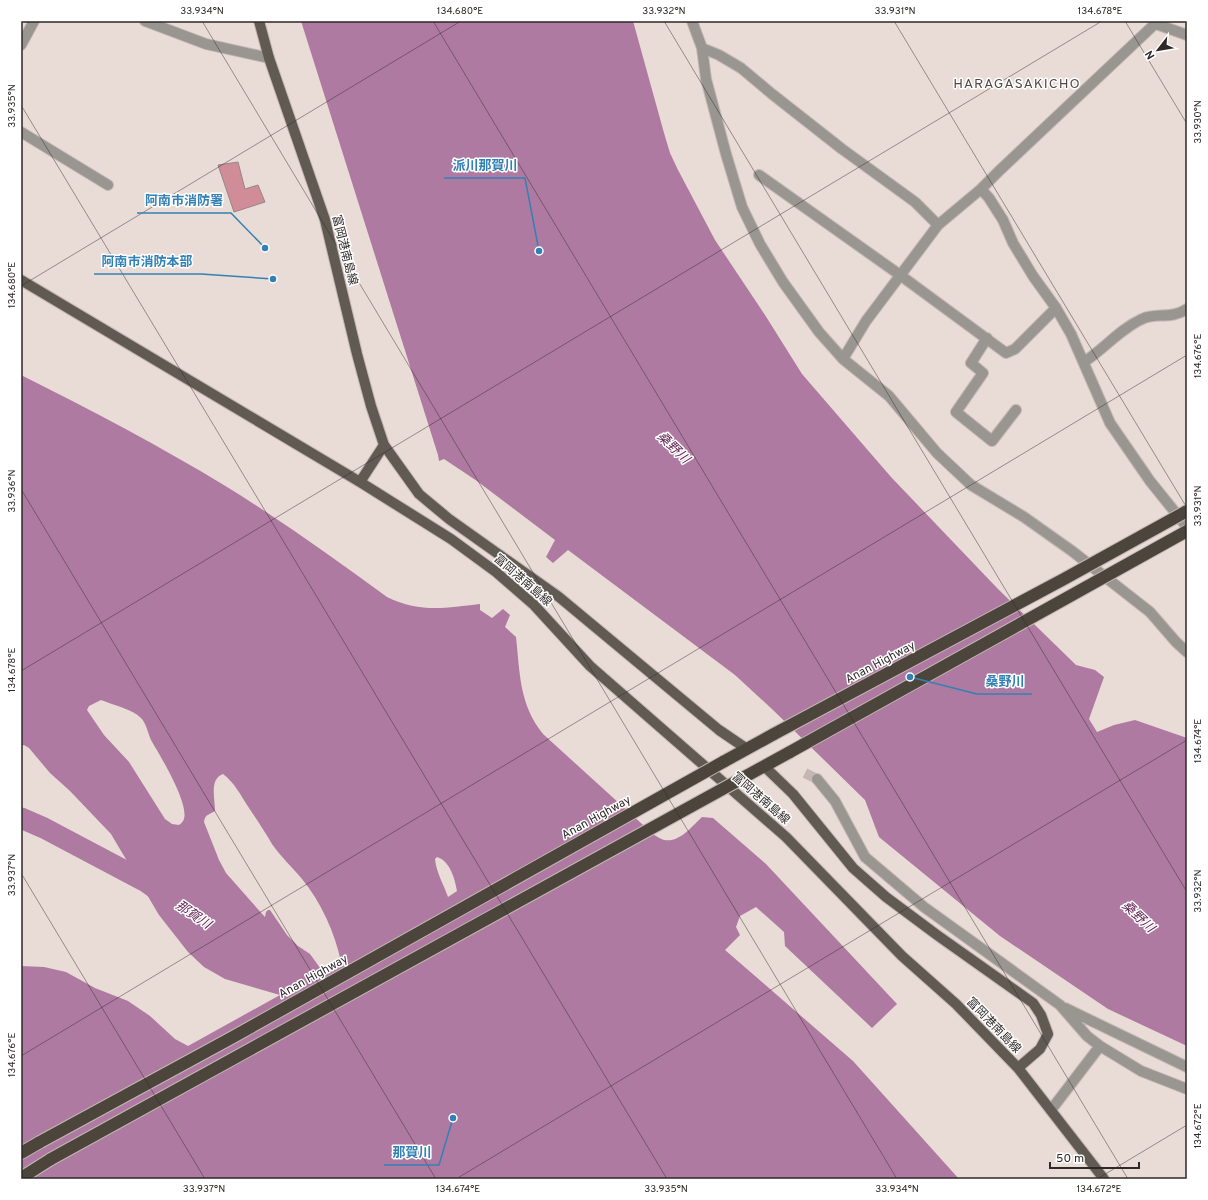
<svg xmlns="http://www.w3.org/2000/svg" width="1208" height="1200" viewBox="0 0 1208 1200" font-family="Overpass,'Noto Sans JP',sans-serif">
<rect width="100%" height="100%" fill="#e9dbd6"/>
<path fill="#af7aa1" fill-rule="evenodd" d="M 301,21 L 633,21 L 664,133 L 670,153 L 678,170 L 715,240 L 765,315 L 802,374 L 891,477 L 998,589 L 1076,665 L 1095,670 L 1104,677 L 1089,719 L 1097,732 L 1114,725 L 1135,720 L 1187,738 L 1187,1046 L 1108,1009 L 1000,936 L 879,837 L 865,800 L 773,710 L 735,675 L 568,550 L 553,563 L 546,557 L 555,540 L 477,481 L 444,459 L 439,461 L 438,455 Z
M 21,375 C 91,410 160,446 227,487 C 282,521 335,559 387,597 C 420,613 445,608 480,604 L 480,610 L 492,618 L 503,609 L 510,615 L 505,627 L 516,637 C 520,673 519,704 543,734 L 653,834 C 656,836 661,839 664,840 C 680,843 692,826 702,817 L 713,818 L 766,864 L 897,1004 L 872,1028 L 785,946 L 784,932 L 756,907 L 740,916 L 736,927 L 740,935 L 725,950 L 853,1061 L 959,1179 L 21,1179 L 21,966 L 44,967 L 66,972 L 95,988 L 128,1001 L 150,1016 L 175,1039 L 188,1046 L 280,995 L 225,979 L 204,967 L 188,952 L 159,915 L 111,834 L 70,791 L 50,773 L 29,748 L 24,745 L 21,746 ZM 101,700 C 113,705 132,709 141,718 C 146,723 148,733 151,740 C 159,754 192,807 183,821 C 182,823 180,824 179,825 L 172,824 L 165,819 L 129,762 L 104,735 L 87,710 L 89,706 ZM 223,774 C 235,783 241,796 249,808 C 257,820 265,832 272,844 C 281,857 292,867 302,879 C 321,902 335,933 341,962 L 323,972 L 310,954 L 298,946 L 287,935 L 270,910 L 268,910 L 266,912 L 265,917 L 264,916 L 226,873 L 219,860 L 204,822 C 205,814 209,815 215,811 C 215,799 209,779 223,774 ZM 437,857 C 450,861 455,879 457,891 L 448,897 C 444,885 436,872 435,859 Z"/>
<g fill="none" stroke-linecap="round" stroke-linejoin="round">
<path stroke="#af7aa1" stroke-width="21" d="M 21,818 L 44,828 L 146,882 L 160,892"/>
</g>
<path fill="#d08d98" stroke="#948688" d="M 238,162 L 245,189 L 258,185 L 265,202 L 234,212 L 218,165 Z"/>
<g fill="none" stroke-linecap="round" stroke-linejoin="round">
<path stroke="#c4b7b3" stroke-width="10" stroke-dasharray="10 5" stroke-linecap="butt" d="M 805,773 L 817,779"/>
<g stroke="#c4b7b3" stroke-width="12">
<path id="minor" d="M 145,21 L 206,44 L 269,58
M 692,21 L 702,48 L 706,79 L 726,154 L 742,207 L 760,244 L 783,282 L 819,332 L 843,359 L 889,396 L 937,453 L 971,485 L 1024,517 L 1072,551 L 1150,612 L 1176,642 L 1187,652
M 1156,24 L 1187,35
M 21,45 L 34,21
M 702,48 L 719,55 L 741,68 L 772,94 L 842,149 L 915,202 L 938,225
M 21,132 L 108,185
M 759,175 L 900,275 L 1006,353 L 1015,349 L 1056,308
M 981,189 L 989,198 L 1003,220 L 1013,243 L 1033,276 L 1056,308 L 1071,334 L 1110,423 L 1150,481 L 1187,527
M 987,338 L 971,363 L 983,373 L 956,412 L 992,441 L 1016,410
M 843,359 L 866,321 L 938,225 L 981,189 L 999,171 L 1158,21
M 1084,362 C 1104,349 1120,329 1142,319 C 1156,312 1170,320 1187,309
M 817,779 L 835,801 L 865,857 L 924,907 L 1060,1005 L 1087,1036 L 1100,1046 L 1141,1071 L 1187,1089
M 1065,1008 L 1187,1067
M 1051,1110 L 1100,1046"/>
</g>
<g stroke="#c4b7b3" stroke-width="12">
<path id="major" d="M 259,21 L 269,58 L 325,220 L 357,354 L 371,406 L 384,445 L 419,494 L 449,519 L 559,597 L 719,730 L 747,749
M 21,280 L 360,482 L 451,539 L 496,572 L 534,605 L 590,666 L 786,837 L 902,956 L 956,1004 L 1018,1068 L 1104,1179
M 360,482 L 384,445
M 764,766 L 793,794 L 853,868 L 886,897 L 937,935 L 1033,1003 L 1041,1015 L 1048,1034 L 1040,1049 L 1018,1068"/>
</g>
<g stroke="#c4b7b3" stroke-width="14">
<path id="highway" d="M 723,762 L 774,734
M 739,780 L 790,752
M 21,1153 L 40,1142
M 21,1178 L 51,1159"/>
</g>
<use href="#minor" stroke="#999591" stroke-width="10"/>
<use href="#major" stroke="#605a52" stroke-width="10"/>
<use href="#highway" stroke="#4c453c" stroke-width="12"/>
<g stroke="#c4b7b3" stroke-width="14" stroke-linecap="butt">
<path id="highway-bridge" d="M 774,734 L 1064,579 L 1187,511
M 790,752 L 1187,531
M 40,1142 L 233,1037 L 723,762
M 51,1159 L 739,780"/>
</g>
<use href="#highway-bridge" stroke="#4c453c" stroke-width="12"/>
</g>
<path fill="none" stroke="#2e2927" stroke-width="1" stroke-opacity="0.45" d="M 202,21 L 897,1179M 433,21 L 1128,1179M 664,21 L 1187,892M 894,21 L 1187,508M 1125,21 L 1187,124M 21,105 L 667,1179M 21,286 L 461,21M 21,489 L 436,1179M 21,671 L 1102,21M 21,873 L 205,1179M 21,1056 L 1187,355M 456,1179 L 1187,740M 1097,1179 L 1187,1125"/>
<g text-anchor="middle" stroke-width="3" stroke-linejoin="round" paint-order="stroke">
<g font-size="12" fill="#2e2927" stroke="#fff">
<text transform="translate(345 250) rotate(76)" y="4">富岡港南島線</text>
<text transform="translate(523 580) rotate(41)" y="4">富岡港南島線</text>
<text transform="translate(880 662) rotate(-28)" y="4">Anan Highway</text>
<text transform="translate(761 798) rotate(41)" y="4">富岡港南島線</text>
<text transform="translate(596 817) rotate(-29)" y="4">Anan Highway</text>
<text transform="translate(313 976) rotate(-29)" y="4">Anan Highway</text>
<text transform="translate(994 1025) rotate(46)" y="4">富岡港南島線</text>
</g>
<g font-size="13" font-style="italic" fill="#5c1c4f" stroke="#fff">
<text transform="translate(674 447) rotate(44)" y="5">桑野川</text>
<text transform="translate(194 914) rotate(34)" y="5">那賀川</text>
<text transform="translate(1139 916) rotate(43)" y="5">桑野川</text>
</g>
<g font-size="14" letter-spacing="1" fill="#534844" stroke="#fff">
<text x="1017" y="88">HARAGASAKICHO</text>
</g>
</g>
<path fill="none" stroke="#3381b4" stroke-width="1.5" d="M539 251L525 178H444M265 248L231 213H137M273 279L201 274H94M910 677L977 694H1032M453 1118L439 1165H384"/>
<g fill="#3381b4" stroke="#fff" stroke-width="1.5">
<circle cx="539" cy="251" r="4"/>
<circle cx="265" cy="248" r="4"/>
<circle cx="273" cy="279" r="4"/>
<circle cx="910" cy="677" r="4"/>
<circle cx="453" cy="1118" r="4"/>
</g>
<g font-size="13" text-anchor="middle" font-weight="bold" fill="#3381b4" stroke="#fff" stroke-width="3" stroke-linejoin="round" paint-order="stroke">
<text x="485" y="170">派川那賀川</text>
<text x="184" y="205">阿南市消防署</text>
<text x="147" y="266">阿南市消防本部</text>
<text x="1005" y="686">桑野川</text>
<text x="412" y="1157">那賀川</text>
</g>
<rect width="1208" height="1200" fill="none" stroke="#ffffff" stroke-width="44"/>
<g transform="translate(1158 50) rotate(239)" stroke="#ffffff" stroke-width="3" paint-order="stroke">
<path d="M0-3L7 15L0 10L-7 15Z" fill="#2e2927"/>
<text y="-6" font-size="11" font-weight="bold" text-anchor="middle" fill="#2e2927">N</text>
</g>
<path d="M1050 1162v6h89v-6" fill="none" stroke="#2e2927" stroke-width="2"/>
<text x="1056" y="1162" font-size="12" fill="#2e2927" stroke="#ffffff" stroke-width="3" paint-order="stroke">50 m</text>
<rect x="22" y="22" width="1164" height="1156" fill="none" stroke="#2e2927" stroke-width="1.5"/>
<g font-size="10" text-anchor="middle" fill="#2e2927">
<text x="202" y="14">33.934°N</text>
<text x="460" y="14">134.680°E</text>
<text x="664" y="14">33.932°N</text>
<text x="895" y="14">33.931°N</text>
<text x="1100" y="14">134.678°E</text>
<text transform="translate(11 106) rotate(-90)" y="4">33.935°N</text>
<text transform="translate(1197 122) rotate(-90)" y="4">33.930°N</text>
<text transform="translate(11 285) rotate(-90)" y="4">134.680°E</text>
<text transform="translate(1197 356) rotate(-90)" y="4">134.676°E</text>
<text transform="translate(11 491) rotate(-90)" y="4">33.936°N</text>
<text transform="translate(1197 506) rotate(-90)" y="4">33.931°N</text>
<text transform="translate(11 670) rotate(-90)" y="4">134.678°E</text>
<text transform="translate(1197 741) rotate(-90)" y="4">134.674°E</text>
<text transform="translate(11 875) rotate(-90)" y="4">33.937°N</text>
<text transform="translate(1197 891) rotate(-90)" y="4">33.932°N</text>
<text transform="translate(11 1055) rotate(-90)" y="4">134.676°E</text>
<text transform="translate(1197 1126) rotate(-90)" y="4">134.672°E</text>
<text x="204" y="1192">33.937°N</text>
<text x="458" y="1192">134.674°E</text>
<text x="666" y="1192">33.935°N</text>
<text x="897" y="1192">33.934°N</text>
<text x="1099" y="1192">134.672°E</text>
</g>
</svg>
